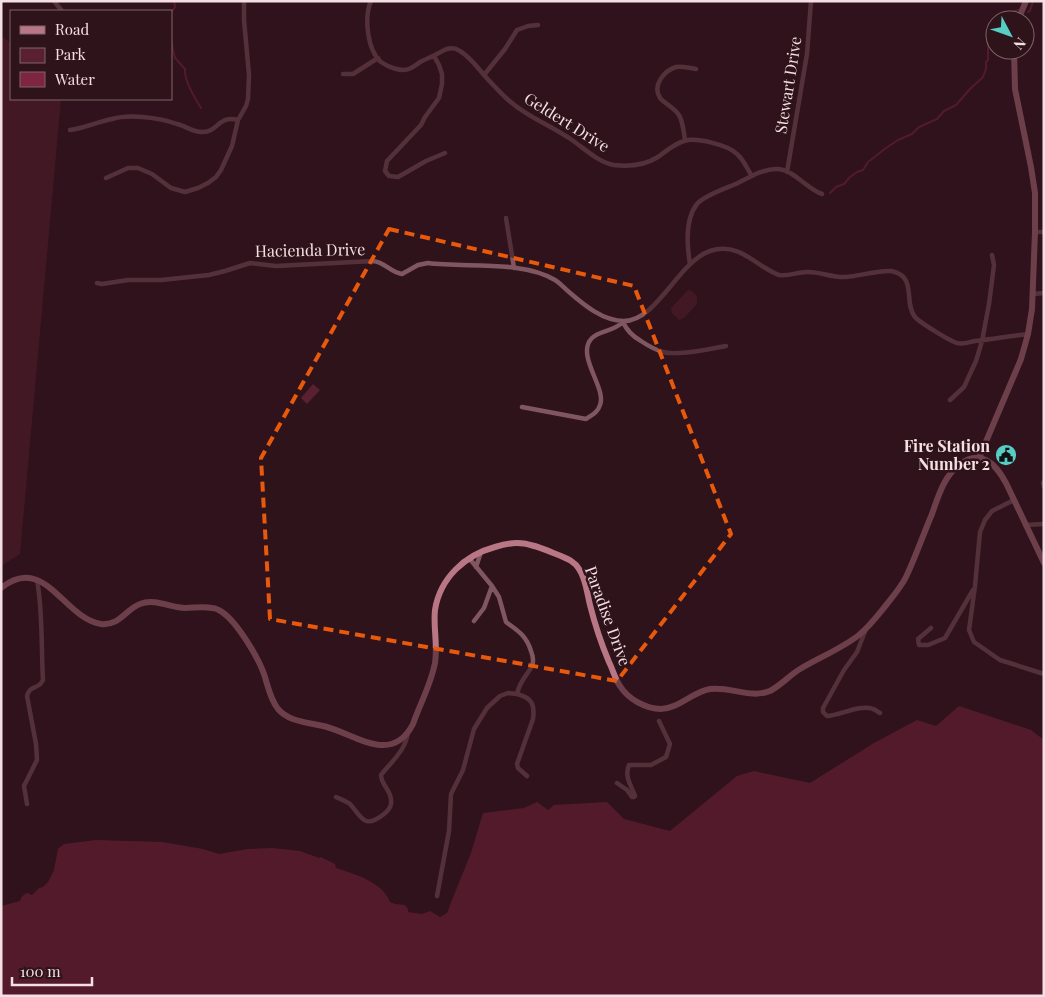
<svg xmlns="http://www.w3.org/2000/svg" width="1045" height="997" viewBox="0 0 1045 997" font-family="'Playfair Display',serif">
<rect width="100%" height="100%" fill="#2f131b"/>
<path fill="#592031" d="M 1,36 L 11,43 L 11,99 L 61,99 L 20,554 L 1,566 Z
M 688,290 L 692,291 L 697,296 L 697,304 L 684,318 L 679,320 L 672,313 L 671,308 Z
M 313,384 L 320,390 L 307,404 L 301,398 Z"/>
<path fill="#7e2542" d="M 959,706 L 1031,730 L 1044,740 L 1044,996 L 1,996 L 1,906 L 20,901 C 21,897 23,895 27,893 L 32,895 L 39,888 L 43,887 L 48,882 L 54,870 L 58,849 L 64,844 L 96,840 L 162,842 L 203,849 L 219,854 L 248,849 L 272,848 L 300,851 L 319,858 L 321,857 L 335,864 L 336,868 C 354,874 383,882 390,902 L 395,904 L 405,905 L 408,909 L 408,912 L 422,914 L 430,911 L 440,917 L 447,913 L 452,900 L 471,853 L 483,813 L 524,808 L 537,802 L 548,810 L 554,805 L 607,802 L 624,819 L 670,831 L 737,776 L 754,771 L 810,783 L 874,743 L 917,720 L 936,726 Z"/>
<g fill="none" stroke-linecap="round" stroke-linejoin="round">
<path stroke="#7e2542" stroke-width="2" d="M 1028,12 L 1030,11 L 1033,1
M 171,13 L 175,7 L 174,1
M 998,20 L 1009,13 L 1018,10
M 171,36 L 173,50 L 175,58 L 185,69 C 184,81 195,98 201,108
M 830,193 L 836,187 L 844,184 L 850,177 L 857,172 L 863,170 L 868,162 L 886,148 L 898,140 L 912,134 L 919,127 L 937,119 L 944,111 L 956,105 L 970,89 L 983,77 L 986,69 L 986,62 L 988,60 L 988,30 L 995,23"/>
<path stroke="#805760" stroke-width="4.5" d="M 54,1 L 62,11
M 371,1 C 364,17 367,50 381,62 C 388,67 401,72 409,69 C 414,67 418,63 422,61 C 426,59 429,58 433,56 C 442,52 450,44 460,51 C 470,57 477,67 484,75 C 491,83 498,90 505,97 C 525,116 550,125 572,140 C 585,149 598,162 614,165 C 630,167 645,165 658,157 C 666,151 674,144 684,141 C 696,137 728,145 737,154 C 744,160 747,169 752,176
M 434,56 L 439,65 L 442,74 L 442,84 L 439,98 L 425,117 L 421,125 L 387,161 L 385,171 L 389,176 L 398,177 L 426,161 L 445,153
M 343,74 L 353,74 L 378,58
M 484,75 L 505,49 L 517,30 L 528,26 L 538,25
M 70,130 C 85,128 97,122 112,119 C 122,116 132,116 143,117 C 154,118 166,120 177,124 C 186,126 194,133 203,132 C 218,132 218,115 238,120
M 685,140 C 684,133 683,124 680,117 C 676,108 666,105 660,98 C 652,85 664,71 676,67 C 682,66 689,68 696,69
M 787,172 L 807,54 L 811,1
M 106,178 L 128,168 L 138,168 L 152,174 L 171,188 L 185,192 L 198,188 L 208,183 L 216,177 L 221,170 L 232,146 L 238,120 L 246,106 L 248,99 L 249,75 L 244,20 L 244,1
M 506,218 L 514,268
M 1035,232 L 1044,232
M 690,264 C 687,246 685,219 697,204 C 705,195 727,188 738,183 C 750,177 765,168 778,169 C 794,170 807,189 822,194
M 97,283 L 102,284 L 128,280 L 161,280 L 209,275 L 225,271 L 250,263 L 276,266 L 373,261 C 385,262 391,273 402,274 L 418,265 L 428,263 C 466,268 522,260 555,280 C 560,283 564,288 569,292 C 584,305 603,321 624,321 C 657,321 678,262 710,251 C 731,244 746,255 762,266 C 767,269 773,273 779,275 C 789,277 799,271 809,272 C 821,272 833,278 846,277 C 859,276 880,270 891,271 C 918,276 903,303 915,317 C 919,322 950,341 957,343 C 962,345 970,342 975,341 C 993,339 1010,336 1028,334
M 1033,294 L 1044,293
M 950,400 L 964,387 L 976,361 L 982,341 L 989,304 L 994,265 L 992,255
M 522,407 L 586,419 C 592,415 598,412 600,405 C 607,388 575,355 592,338 C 600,330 613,332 623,322 C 627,331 632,336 641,341 C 647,345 656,350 663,352 C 677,356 711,349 726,346
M 1044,481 L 1043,483 L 1044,487
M 1014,500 L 992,511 L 985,520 L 980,532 L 975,586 L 969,630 L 974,642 L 1000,660 L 1044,674
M 1025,525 L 1044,524
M 476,567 L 481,552
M 474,621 L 484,608 L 492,586
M 931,628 L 918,639 L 919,645 L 928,645 L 945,638 L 973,590
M 866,629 L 857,652 L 844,670 L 823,708 L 823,712 L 827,716 C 841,715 860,704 873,709 C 876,710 878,712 880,713
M 517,694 C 532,698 535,704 533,719 L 517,764 L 518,768 L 527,776
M 617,783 L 627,790 L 632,797 L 634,797
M 635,796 C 631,785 624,776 629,765 L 651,765 L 666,757 L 670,744 L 659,721
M 336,797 C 340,799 346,801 350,804 C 362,817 364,830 384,814 C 389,810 392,806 391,800 C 391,790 381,785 381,775 C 392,761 405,751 408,733
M 27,804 L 24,786 L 37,760 L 36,744 L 27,696 C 29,688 33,689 39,685 C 41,684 42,682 43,680 C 41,646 43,612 37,580
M 437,896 L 449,831 L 451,794 L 463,770 L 474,729 L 487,708 L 500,696 L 508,693 L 517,694 C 520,680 526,677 532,666 C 534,661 533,656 531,651 C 526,635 518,631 506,622 L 499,597 L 492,586 L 469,558"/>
<path stroke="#b97786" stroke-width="6" d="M 1018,20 L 1026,1
M 979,458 L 1021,359 L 1028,334 L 1032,309 L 1035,232 L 1035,193 L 1031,167 L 1015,89 L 1014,50
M 1,588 C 45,553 63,618 101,624 C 120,626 126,609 140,604 C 155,598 171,608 185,608 C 194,608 203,606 212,608 C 215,608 219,610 222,612 C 237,622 258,657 264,674 C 268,686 270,699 278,709 C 290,723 310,722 327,727 C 356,735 392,765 413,724 C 420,704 431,684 435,663 C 438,645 433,627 435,610 C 440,578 465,555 495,547 C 502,545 510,543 517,543 C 532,543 548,551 561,556 C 568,559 575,562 579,569 C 586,579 587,593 590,605 C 595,625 601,643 609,662 C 613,670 615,679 620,686 C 628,699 646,709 661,709 C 680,708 692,692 710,689 C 730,686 750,699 770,691 C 781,685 790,675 800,669 C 820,657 841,649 859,635 C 870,626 878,615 887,604 C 894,595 901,587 906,577 C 916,556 923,535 932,514 C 938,497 944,476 959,465 C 980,448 996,464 1006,483 L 1044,563"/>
</g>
<path d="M0 0H1045V997H0ZM 389,229 L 634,286 L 731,534 L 617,681 L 270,619 L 261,458 Z" fill="#2f131b" fill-opacity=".55" fill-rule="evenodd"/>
<path fill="none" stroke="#e8590c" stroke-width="4" stroke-dasharray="10 6" stroke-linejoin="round" d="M 389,229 L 634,286 L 731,534 L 617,681 L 270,619 L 261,458 Z"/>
<defs>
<g id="civic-disc" transform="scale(1.125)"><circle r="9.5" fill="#56cec4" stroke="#2f131b"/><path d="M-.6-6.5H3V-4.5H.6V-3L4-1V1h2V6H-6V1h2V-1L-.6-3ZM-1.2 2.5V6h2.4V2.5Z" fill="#111"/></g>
</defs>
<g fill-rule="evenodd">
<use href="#civic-disc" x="1006" y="455"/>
</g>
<g text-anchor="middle" stroke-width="5" stroke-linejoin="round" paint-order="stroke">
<g font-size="16" fill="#f4dfe3" stroke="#2f131b">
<text transform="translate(788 85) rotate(-81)" y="6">Stewart Drive</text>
<text transform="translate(567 122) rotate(32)" y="6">Geldert Drive</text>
<text transform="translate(310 250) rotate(-1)" y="6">Hacienda Drive</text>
<text transform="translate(608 616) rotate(70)" y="6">Paradise Drive</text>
</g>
<g font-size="16" font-weight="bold" fill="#f4dfe3" stroke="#2f131b" text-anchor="end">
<text x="990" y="452">Fire Station<tspan x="990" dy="18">Number 2</tspan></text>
</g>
</g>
<rect width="1045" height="997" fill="none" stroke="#f4dfe3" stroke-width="5"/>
<rect x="10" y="10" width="162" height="90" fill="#2f131b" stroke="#7e656b"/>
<rect x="20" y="26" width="25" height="8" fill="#b97786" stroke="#7e656b"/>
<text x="55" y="35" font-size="15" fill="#f4dfe3">Road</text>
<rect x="20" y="48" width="25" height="15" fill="#592031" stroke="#7e656b"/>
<text x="55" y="60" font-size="15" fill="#f4dfe3">Park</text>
<rect x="20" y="72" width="25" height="15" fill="#7e2542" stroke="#7e656b"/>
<text x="55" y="85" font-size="15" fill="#f4dfe3">Water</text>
<g transform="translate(1010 35) rotate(131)"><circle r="24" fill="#2f131b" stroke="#7e656b"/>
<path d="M0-4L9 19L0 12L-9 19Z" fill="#56cec4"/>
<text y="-8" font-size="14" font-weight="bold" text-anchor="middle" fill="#f4dfe3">N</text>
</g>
<path d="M12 977v8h80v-8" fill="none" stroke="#f4dfe3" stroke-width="2.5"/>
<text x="20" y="977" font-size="15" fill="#f4dfe3" stroke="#2f131b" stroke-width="4" paint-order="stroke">100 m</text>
</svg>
